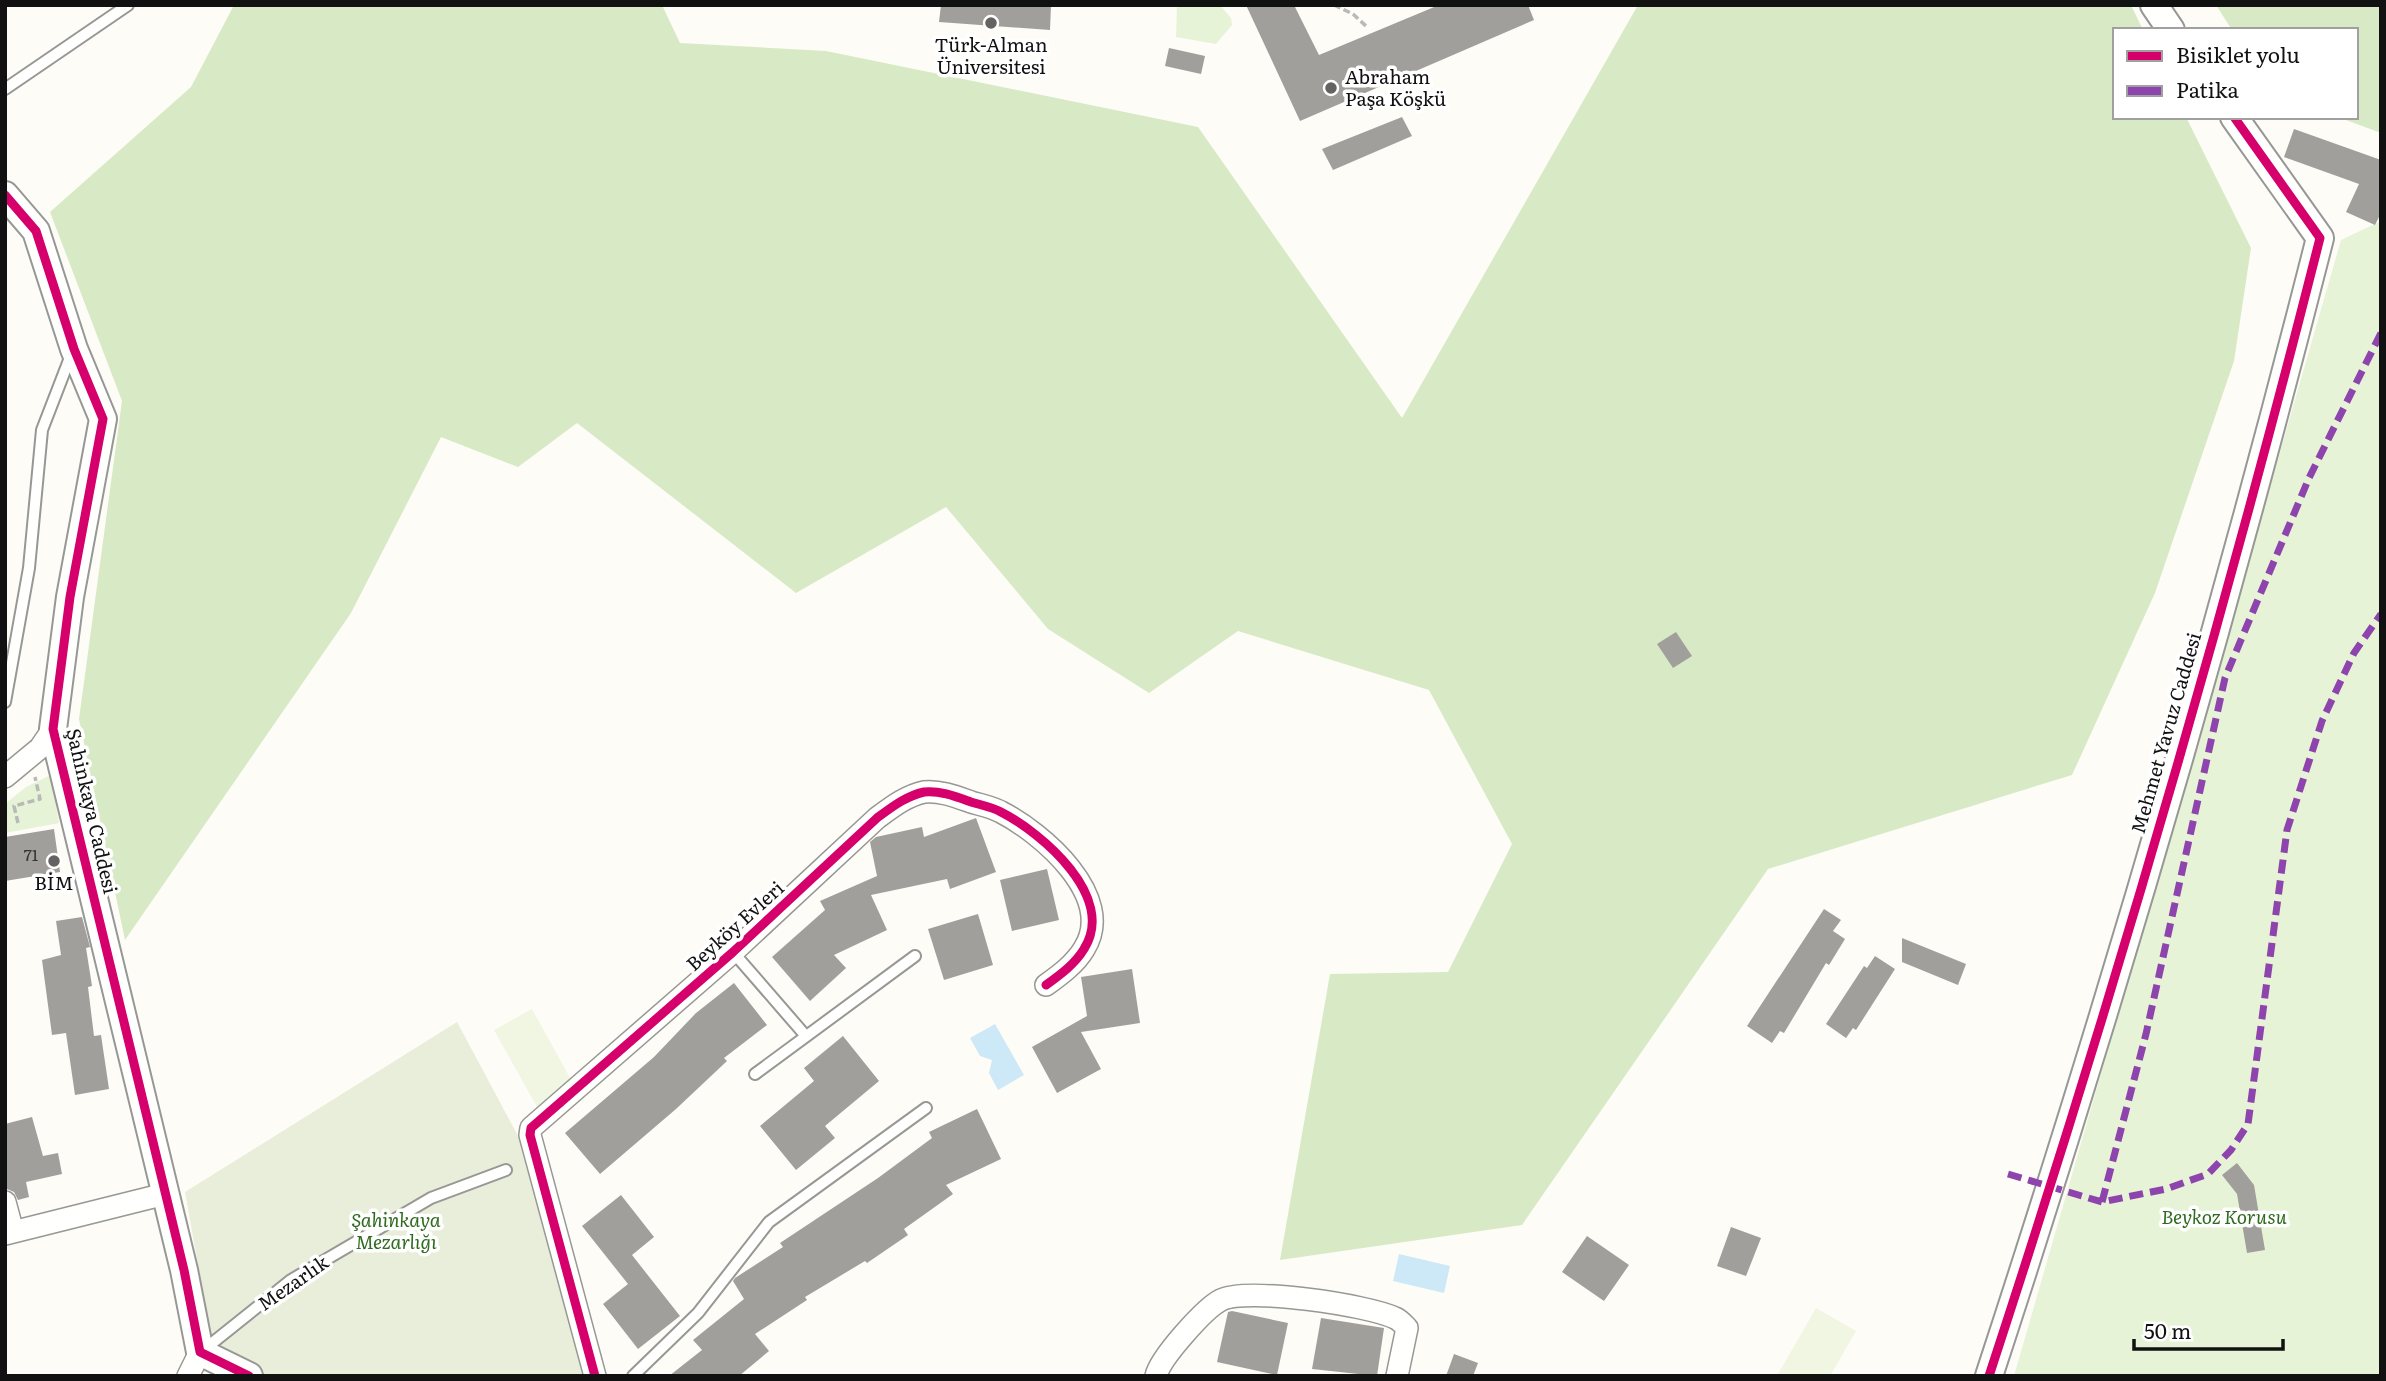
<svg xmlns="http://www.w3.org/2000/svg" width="2386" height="1381" viewBox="0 0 2386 1381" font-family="Literata,serif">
<rect width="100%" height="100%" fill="#fdfcf7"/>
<path fill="#e7f3d7" d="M 1177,5 L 1220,5 L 1231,18 L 1232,25 L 1216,44 L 1176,37 Z
M 2381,221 L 2381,1376 L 2014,1376 L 2341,240 Z
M 51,775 L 59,823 L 5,833 L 5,804 L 26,787 Z"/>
<path fill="#d8eac5" d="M 234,5 L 662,5 L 680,43 L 826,51 L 1198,127 L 1402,418 L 1638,5 L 2131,5 L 2143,30 L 2115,30 L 2115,117 L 2186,117 L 2251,248 L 2234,361 L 2155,593 L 2072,775 L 1768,869 L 1522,1225 L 1280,1260 L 1330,974 L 1448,972 L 1512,844 L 1429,690 L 1238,631 L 1149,693 L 1048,629 L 946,507 L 796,593 L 577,423 L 518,467 L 441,437 L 351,613 L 125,940 L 79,719 L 122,401 L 50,212 L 191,87 Z
M 2216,5 L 2381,5 L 2381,133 L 2338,117 L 2356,117 L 2356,30 L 2232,30 Z"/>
<path fill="#e9eedb" d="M 457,1022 L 524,1147 L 583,1376 L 218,1376 L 185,1192 Z"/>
<path fill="#f0f6e1" d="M 532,1009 L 574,1085 L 537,1107 L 494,1030 Z
M 1816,1308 L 1856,1331 L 1830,1376 L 1777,1376 Z"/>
<path fill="#cde8f7" d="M 995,1024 L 1024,1075 L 998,1090 L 989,1073 L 992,1060 L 980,1056 L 970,1038 Z
M 1399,1254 L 1450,1266 L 1444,1293 L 1393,1281 Z"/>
<path fill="#a19f9c" d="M 941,5 L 1051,5 L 1050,30 L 939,22 Z
M 1246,5 L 1294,5 L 1319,55 L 1439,5 L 1528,5 L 1534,20 L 1300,121 Z
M 1169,48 L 1205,56 L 1201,74 L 1165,66 Z
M 1402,117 L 1412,136 L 1333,170 L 1322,149 Z
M 2294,129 L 2381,160 L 2381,213 L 2375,225 L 2346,212 L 2359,184 L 2284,157 Z
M 1676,632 L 1692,656 L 1673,668 L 1657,644 Z
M 976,818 L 996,872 L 950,889 L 947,879 L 871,895 L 887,930 L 834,955 L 846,968 L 810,1001 L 772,957 L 825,910 L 820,901 L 877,876 L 870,842 L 876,837 L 922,827 L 924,837 Z
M 54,829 L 60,872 L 5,881 L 5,837 Z
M 1047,869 L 1059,920 L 1012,931 L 1000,880 Z
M 1824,909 L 1841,920 L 1833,931 L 1845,939 L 1829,965 L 1826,963 L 1784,1033 L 1780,1031 L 1772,1043 L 1747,1026 Z
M 978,914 L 993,965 L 944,980 L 928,929 Z
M 82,917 L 90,947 L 86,948 L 92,986 L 88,987 L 94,1036 L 101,1035 L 109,1089 L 75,1095 L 66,1033 L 52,1035 L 42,960 L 61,955 L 56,921 Z
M 1902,938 L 1966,964 L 1958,985 L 1902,962 Z
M 1875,956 L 1895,969 L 1856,1030 L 1853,1028 L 1846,1038 L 1826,1024 L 1864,966 L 1867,968 Z
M 1132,969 L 1140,1023 L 1081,1032 L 1101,1069 L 1057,1093 L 1032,1047 L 1087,1016 L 1081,977 Z
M 734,983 L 767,1025 L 724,1058 L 727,1061 L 676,1109 L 600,1174 L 565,1133 L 654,1057 L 696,1013 Z
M 843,1036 L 879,1081 L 825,1126 L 835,1138 L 796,1170 L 760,1126 L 814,1081 L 804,1068 Z
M 977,1109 L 1001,1159 L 946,1185 L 953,1194 L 904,1229 L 908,1235 L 867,1263 L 865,1261 L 805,1297 L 807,1300 L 755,1334 L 769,1351 L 739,1376 L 669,1376 L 702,1350 L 693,1340 L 744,1299 L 733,1281 L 735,1278 L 783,1247 L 780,1243 L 878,1178 L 932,1138 L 929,1132 Z
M 32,1117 L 43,1156 L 58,1153 L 62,1174 L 26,1182 L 29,1197 L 18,1200 L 14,1192 L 7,1189 L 5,1181 L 5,1124 Z
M 2237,1163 L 2254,1185 L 2265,1250 L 2247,1253 L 2237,1194 L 2222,1175 Z
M 621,1195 L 654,1237 L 632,1255 L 680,1316 L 638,1349 L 603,1304 L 628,1284 L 582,1226 Z
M 1731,1227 L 1761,1238 L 1746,1276 L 1717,1266 Z
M 1587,1236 L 1629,1265 L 1604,1301 L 1562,1272 Z
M 1232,1311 L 1288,1323 L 1277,1375 L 1217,1362 L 1228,1312 Z
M 1321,1318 L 1384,1328 L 1377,1376 L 1312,1369 Z
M 1454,1354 L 1478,1363 L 1473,1376 L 1446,1376 Z"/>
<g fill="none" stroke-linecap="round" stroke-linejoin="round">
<g stroke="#979795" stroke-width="14">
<path id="service" d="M 5,89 L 128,5
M 5,702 L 29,568 L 42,430 L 71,355
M 733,952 L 805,1035
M 755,1074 L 915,956
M 201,1352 L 291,1280 L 431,1198 L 506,1170
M 633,1376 L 698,1313 L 769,1222 L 926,1108"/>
</g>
<g stroke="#979795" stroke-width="24">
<path id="minor" d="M 5,777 L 40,748 L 53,729
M 5,1202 L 13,1232
M 5,1234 L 165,1194
M 188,1376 L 200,1352
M 595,1376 L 530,1135 L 531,1128 L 733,952 L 877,818 C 892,807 906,796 924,792 C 939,790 957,797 971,802 C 981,805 992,807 1001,812 C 1042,833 1117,897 1084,949 C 1075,964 1060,975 1046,985
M 1156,1376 C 1160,1358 1205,1308 1221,1300 C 1247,1287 1368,1305 1395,1318 C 1400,1320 1403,1324 1407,1328 L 1397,1376"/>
</g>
<g stroke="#979795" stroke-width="30">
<path id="tertiary" d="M 2154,5 L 2171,30
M 5,195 L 36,231 L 74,349 L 103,419 L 70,597 L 53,729 L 184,1270 L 200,1352 L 249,1376
M 1989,1376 C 2112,1001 2223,621 2320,238 L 2234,117"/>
</g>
<path stroke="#b9b9b8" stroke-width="3.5" stroke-dasharray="7 3.5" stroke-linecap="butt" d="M 1334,5 L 1353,14 L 1366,26
M 18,823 L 14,806 L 40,799 L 35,777"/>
<use href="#service" stroke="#fffffe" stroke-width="10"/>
<use href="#minor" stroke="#fffffe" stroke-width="21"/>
<use href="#tertiary" stroke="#fffffe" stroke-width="26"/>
<path stroke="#8e44ad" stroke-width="7" stroke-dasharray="14 7" stroke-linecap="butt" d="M 2008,1174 L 2102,1202 L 2166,1189 L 2208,1174 L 2231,1150 L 2248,1124 L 2287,830 L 2322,721 L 2354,653 L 2381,614
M 2102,1202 L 2146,1034 L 2225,678 L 2309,478 L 2381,333"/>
<g stroke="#fff" stroke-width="13">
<path id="cycleway" d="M 5,195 L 36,231 L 74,349 L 103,419 L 70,597 L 53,729 L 184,1270 L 200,1352 L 249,1376
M 595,1376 L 530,1135 L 531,1128 L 733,952 L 877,818 C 892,807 906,796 924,792 C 939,790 957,797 971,802 C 981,805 992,807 1001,812 C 1042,833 1117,897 1084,949 C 1075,964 1060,975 1046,985
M 1989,1376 C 2112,1001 2223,621 2320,238 L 2234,117"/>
</g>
<use href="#cycleway" stroke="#d6006c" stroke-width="9"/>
</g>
<g fill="#646362" stroke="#fff" stroke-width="2.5">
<circle cx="991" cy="23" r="7"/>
<circle cx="1331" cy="88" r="7"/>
<circle cx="54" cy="861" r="7"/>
</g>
<g text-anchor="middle" stroke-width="7" stroke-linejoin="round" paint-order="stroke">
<g font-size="16" fill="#353434">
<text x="31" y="861">71</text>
</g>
<g font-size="19" fill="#111" stroke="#fff">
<text x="991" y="52">Türk-Alman<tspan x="991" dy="22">Üniversitesi</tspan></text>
<text x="1345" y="84" text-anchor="start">Abraham<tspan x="1345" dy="22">Paşa Köşkü</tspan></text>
<text x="54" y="890">BİM</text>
</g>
<g font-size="19" fill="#111" stroke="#fff">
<text transform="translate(2166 733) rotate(-74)" y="7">Mehmet Yavuz Caddesi</text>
<text transform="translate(92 811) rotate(77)" y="7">Şahinkaya Caddesi</text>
<text transform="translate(735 926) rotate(-42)" y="7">Beyköy Evleri</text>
<text transform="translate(293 1283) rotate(-35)" y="7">Mezarlık</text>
</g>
<g font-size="19" font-style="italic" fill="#2f6b1f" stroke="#fff">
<text x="2224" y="1224">Beykoz Korusu</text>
<text x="396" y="1227">Şahinkaya<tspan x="396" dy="22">Mezarlığı</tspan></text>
</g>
</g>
<rect width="2386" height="1381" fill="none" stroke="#111111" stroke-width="14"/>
<rect x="2113" y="28" width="245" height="91" fill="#ffffff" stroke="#a0a0a0" stroke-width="2"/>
<rect x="2127" y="51" width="35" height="10" fill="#d6006c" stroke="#a0a0a0" stroke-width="2"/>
<text x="2176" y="63" font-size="21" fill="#111111">Bisiklet yolu</text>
<rect x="2127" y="86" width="35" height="10" fill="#8e44ad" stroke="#a0a0a0" stroke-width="2"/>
<text x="2176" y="98" font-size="21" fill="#111111">Patika</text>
<path d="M2134 1339v10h149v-10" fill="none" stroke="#111111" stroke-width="3.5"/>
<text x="2144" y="1339" font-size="21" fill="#111111" stroke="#ffffff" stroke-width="5" paint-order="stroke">50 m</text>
</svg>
